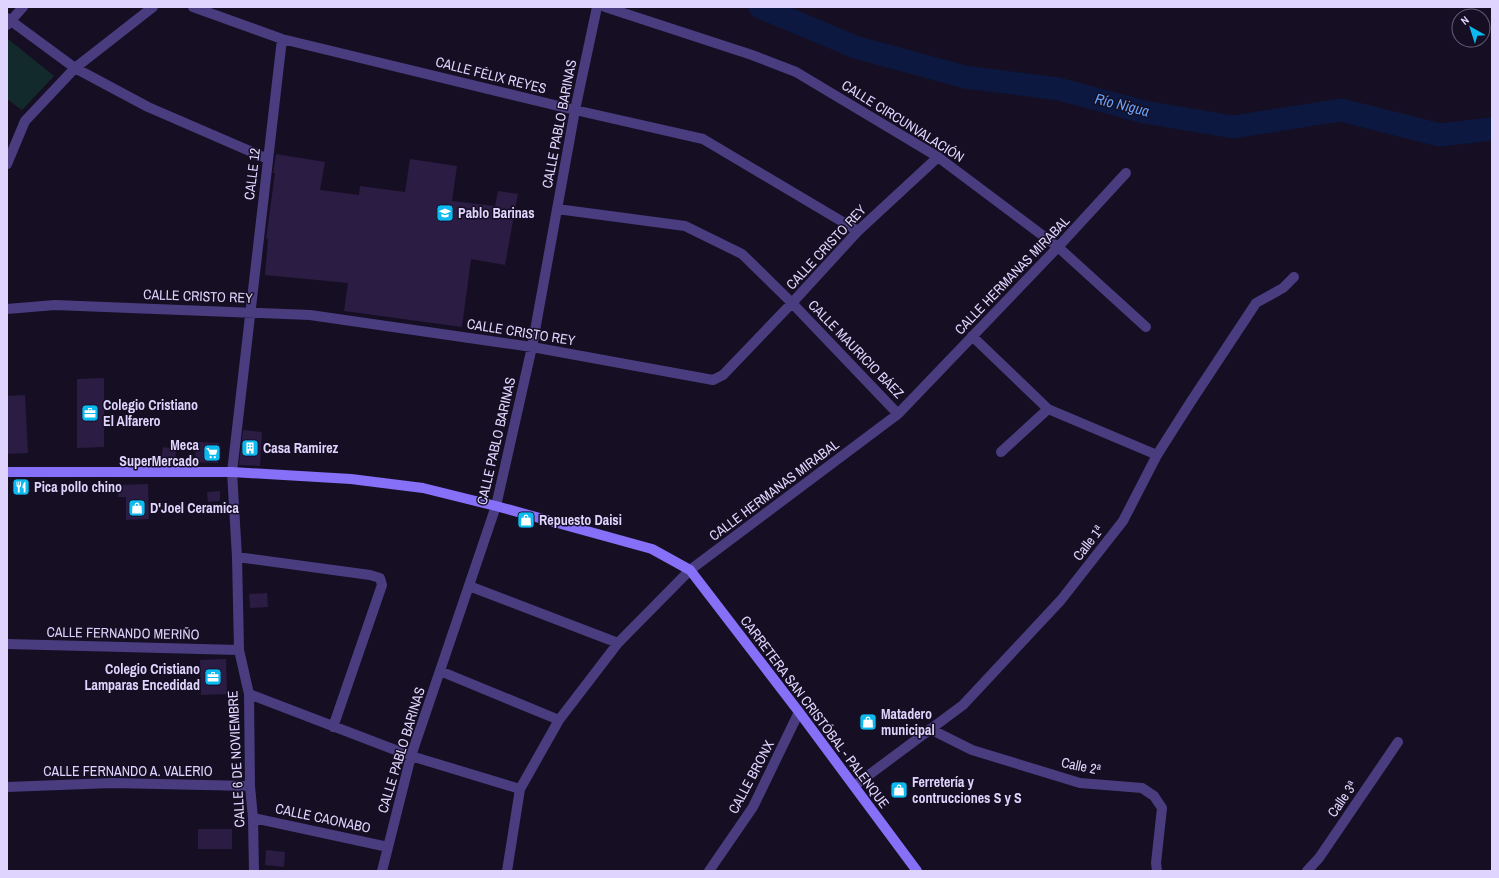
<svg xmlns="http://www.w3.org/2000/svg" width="1499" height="878" viewBox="0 0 1499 878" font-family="'Archivo Narrow',sans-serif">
<rect width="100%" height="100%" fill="#160f23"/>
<path fill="#132a2d" d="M 8,39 L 54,76 L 22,110 L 7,99 Z"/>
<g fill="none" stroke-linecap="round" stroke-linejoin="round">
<path stroke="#0c183f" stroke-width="23" d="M 760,7 L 855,47 L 965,77 L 1059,89 L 1144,112 L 1233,127 L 1341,110 L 1440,135 L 1492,129"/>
</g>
<path fill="#2a1c43" d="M 276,154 L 325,162 L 320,190 L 359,195 L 360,186 L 405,192 L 410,159 L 457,166 L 452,201 L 495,206 L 498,191 L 518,194 L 505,265 L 471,259 L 462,327 L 344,311 L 348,283 L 265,275 L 268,239 L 266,239 L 275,173 L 273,173 Z
M 104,378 L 104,447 L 77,448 L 77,379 Z
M 25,395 L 28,453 L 7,454 L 7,396 Z
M 243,430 L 262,432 L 260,466 L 239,465 Z
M 196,442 L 219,443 L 218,463 L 195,462 Z
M 163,447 L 176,449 L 175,462 L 161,461 Z
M 148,484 L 149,519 L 126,520 L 126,497 L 118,497 L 118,485 Z
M 220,491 L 220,501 L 208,502 L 207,492 Z
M 267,593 L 268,607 L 250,608 L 249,594 Z
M 226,659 L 227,694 L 201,695 L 200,660 Z
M 198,829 L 232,829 L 232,849 L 198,849 Z
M 266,850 L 285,852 L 284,867 L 265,865 Z"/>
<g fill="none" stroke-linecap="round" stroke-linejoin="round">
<path stroke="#493d80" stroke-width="10" d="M 193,7 L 282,39 L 575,110 L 703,139 L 858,231
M 605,7 L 752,55 L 796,72 L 938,157 L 1058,247 L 1146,327
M 7,18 L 75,68 L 148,107 L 268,159
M 7,25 L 23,7
M 7,164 L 25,121 L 75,68 L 153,7
M 557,209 L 685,226 L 742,254 L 792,303 L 898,414
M 7,309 L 55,305 L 310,315 L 532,347 L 713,380 L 723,375 L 792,303 L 858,231 L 938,157
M 972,336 L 1048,409 L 1157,455
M 1001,452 L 1048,409
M 237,557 L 370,575 L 380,578 L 382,585 L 333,727
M 469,586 L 618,643
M 7,644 L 239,650
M 440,671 L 559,720
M 249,694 L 411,756 L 520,789
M 930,729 L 972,750 L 1080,783 L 1142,788 L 1154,796 L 1162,808 L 1156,863 L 1157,871
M 854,786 L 963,705 L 1061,600 L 1123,521 L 1157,455 L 1190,403 L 1256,303 L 1283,288 L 1294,277
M 7,787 L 112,783 L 250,786
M 253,818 L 388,847
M 254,871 L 253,818 L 250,786 L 249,694 L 239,650 L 237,557 L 232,472 L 282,39
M 382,871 L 411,756 L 496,506 L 532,347 L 575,110 L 597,7
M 507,871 L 520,789 L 559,720 L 618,643 L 690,570 L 898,414 L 1058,247 L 1126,173
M 709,871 L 753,807 L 799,712
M 1307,871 L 1319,858 L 1398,742"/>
<path stroke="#8670f8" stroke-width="10" d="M 7,472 L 232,472 L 351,479 L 423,488 L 496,506 L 652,549 L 690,570 L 799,712 L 917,871"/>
</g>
<defs>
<g id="school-square" transform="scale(0.9)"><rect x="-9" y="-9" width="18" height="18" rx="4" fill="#0cbaf0" stroke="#160f23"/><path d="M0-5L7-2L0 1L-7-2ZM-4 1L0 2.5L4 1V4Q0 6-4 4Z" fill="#fff"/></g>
<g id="office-square" transform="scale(0.9)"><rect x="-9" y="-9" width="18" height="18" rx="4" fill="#0cbaf0" stroke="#160f23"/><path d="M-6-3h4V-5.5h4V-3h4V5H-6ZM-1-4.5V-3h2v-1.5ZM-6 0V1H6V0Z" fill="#fff"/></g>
<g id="building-square" transform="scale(0.9)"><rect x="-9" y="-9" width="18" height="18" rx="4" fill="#0cbaf0" stroke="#160f23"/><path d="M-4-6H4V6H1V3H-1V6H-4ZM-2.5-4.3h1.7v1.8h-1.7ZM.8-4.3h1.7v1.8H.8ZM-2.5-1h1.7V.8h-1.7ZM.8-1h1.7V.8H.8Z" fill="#fff"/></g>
<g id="supermarket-square" transform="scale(0.9)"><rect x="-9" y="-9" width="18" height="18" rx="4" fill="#0cbaf0" stroke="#160f23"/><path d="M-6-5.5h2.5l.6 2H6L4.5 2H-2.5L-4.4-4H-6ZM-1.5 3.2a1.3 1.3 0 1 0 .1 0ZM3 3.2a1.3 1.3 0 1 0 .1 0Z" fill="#fff"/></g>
<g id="restaurant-square" transform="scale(0.9)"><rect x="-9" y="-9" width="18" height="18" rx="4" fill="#0cbaf0" stroke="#160f23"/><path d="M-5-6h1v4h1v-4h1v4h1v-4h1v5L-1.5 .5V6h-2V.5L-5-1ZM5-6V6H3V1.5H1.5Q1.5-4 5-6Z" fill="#fff"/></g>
<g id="shop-square" transform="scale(0.9)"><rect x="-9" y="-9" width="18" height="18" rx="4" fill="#0cbaf0" stroke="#160f23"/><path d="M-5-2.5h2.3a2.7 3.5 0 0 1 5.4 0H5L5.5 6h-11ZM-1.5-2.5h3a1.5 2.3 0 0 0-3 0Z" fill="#fff"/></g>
</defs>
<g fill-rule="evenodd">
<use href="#school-square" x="445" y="213"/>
<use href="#office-square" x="90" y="413"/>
<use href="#building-square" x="250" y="448"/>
<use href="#supermarket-square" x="212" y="453"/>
<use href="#restaurant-square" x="21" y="487"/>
<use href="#shop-square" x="137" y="508"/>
<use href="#shop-square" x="526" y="520"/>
<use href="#office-square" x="213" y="677"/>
<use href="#shop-square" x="868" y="722"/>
<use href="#shop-square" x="899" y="790"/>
</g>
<g text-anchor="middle" stroke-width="3" stroke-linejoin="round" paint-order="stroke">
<g font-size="14" fill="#ded4fd" stroke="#160f23">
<text transform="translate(491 75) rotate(14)" y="5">CALLE FÉLIX REYES</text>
<text transform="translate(903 121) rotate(32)" y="5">CALLE CIRCUNVALACIÓN</text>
<text transform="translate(559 124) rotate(-79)" y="5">CALLE PABLO BARINAS</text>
<text transform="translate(252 174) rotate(-83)" y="5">CALLE 12</text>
<text transform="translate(826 247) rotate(-47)" y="5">CALLE CRISTO REY</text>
<text transform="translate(1012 275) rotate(-46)" y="5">CALLE HERMANAS MIRABAL</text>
<text transform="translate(198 296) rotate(2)" y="5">CALLE CRISTO REY</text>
<text transform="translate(521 332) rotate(9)" y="5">CALLE CRISTO REY</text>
<text transform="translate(856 349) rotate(46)" y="5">CALLE MAURICIO BÁEZ</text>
<text transform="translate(496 441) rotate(-77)" y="5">CALLE PABLO BARINAS</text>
<text transform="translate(774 490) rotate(-37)" y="5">CALLE HERMANAS MIRABAL</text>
<text transform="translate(1088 543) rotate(-52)" y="5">Calle 1ª</text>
<text transform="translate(123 633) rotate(1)" y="5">CALLE FERNANDO MERIÑO</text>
<text transform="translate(815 712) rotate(53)" y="5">CARRETERA SAN CRISTÓBAL - PALENQUE</text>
<text transform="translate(401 750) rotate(-73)" y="5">CALLE PABLO BARINAS</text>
<text transform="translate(236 759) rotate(-93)" y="5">CALLE 6 DE NOVIEMBRE</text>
<text transform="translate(1081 766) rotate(12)" y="5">Calle 2ª</text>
<text x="128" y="776">CALLE FERNANDO A. VALERIO</text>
<text transform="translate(751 777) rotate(-62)" y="5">CALLE BRONX</text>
<text transform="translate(1342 799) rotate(-55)" y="5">Calle 3ª</text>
<text transform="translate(323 818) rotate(12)" y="5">CALLE CAONABO</text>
</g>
<g font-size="14" font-weight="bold" fill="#ded4fd" stroke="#160f23" text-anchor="start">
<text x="458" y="218">Pablo Barinas</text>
<text x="103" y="410">Colegio Cristiano<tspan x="103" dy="16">El Alfarero</tspan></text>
<text x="199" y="450" text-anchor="end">Meca<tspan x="199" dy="16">SuperMercado</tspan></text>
<text x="263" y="453">Casa Ramirez</text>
<text x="34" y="492">Pica pollo chino</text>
<text x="150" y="513">D'Joel Ceramica</text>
<text x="539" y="525">Repuesto Daisi</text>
<text x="200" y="674" text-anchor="end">Colegio Cristiano<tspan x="200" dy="16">Lamparas Encedidad</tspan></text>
<text x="881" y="719">Matadero<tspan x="881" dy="16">municipal</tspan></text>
<text x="912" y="787">Ferretería y<tspan x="912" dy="16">contrucciones S y S</tspan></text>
</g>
<g font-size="15" font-style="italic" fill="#67a1f7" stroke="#160f23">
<text transform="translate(1122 105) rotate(14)" y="5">Río Nigua</text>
</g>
</g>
<rect width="1499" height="878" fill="none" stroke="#ded4fd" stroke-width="16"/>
<g transform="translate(1471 28) rotate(321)"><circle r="19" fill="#160f23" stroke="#665e7a"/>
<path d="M0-3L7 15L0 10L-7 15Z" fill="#0cbaf0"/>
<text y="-6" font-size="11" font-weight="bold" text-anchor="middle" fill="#ded4fd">N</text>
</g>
</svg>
